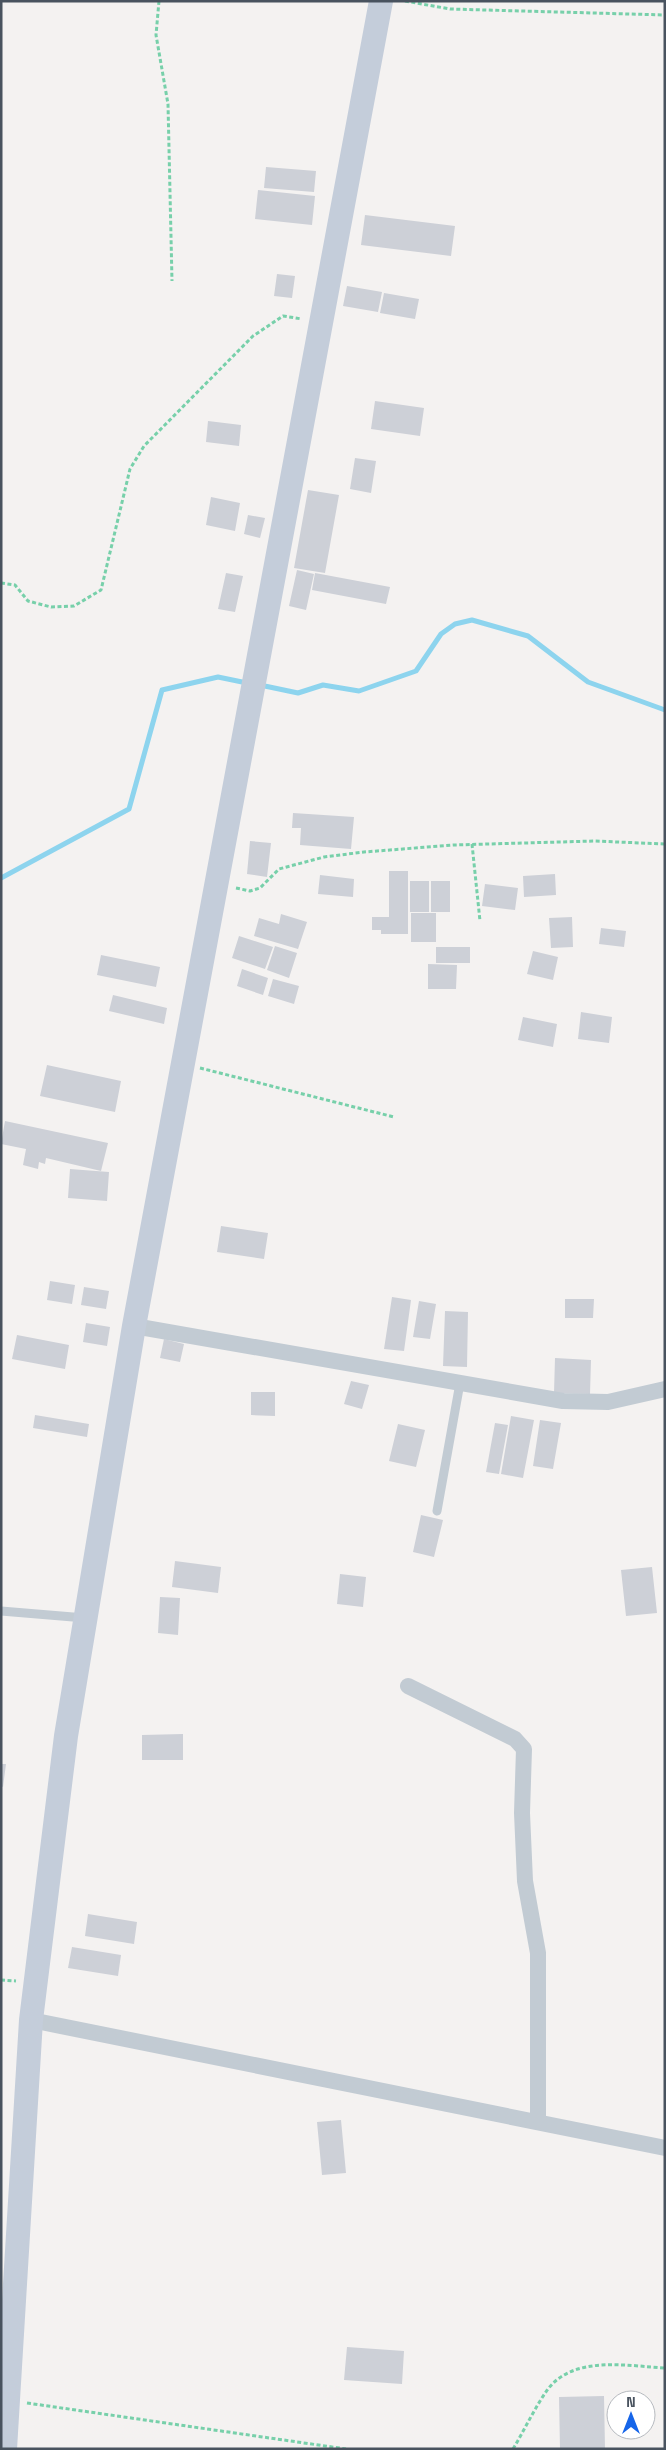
<svg xmlns="http://www.w3.org/2000/svg" width="666" height="2450" viewBox="0 0 666 2450" font-family="'Space Grotesk',sans-serif">
<rect width="100%" height="100%" fill="#f4f2f1"/>
<g fill="none" stroke-linecap="round" stroke-linejoin="round">
<path stroke="#8dd4ee" stroke-width="5" d="M 260,685 L 298,693 L 323,685 L 359,691 L 416,671 L 441,634 L 455,624 L 472,620 L 528,636 L 588,682 L 665,710
M 1,878 L 129,809 L 162,690 L 218,677 L 247,683"/>
</g>
<path fill="#cdd0d7" d="M 266,167 L 316,171 L 314,192 L 264,188 Z
M 258,190 L 315,196 L 312,225 L 255,219 Z
M 365,215 L 455,226 L 451,256 L 361,245 Z
M 277,274 L 295,276 L 292,298 L 274,296 Z
M 347,286 L 382,292 L 378,312 L 343,306 Z
M 384,293 L 419,299 L 415,319 L 380,313 Z
M 375,401 L 424,408 L 420,436 L 371,429 Z
M 208,421 L 241,425 L 239,446 L 206,442 Z
M 355,458 L 376,461 L 371,493 L 350,489 Z
M 308,490 L 339,495 L 325,573 L 294,568 Z
M 211,497 L 240,503 L 235,531 L 206,525 Z
M 248,515 L 265,518 L 260,538 L 244,534 Z
M 297,570 L 314,574 L 306,610 L 289,606 Z
M 226,573 L 243,576 L 235,612 L 218,609 Z
M 315,573 L 390,587 L 386,604 L 312,590 Z
M 293,813 L 354,817 L 351,849 L 300,845 L 301,828 L 292,828 Z
M 250,841 L 271,843 L 267,877 L 247,874 Z
M 389,871 L 408,871 L 408,934 L 381,934 L 381,930 L 372,930 L 372,917 L 389,917 Z
M 555,874 L 556,895 L 524,897 L 523,876 Z
M 320,875 L 354,879 L 353,897 L 318,894 Z
M 410,881 L 429,881 L 429,912 L 410,912 Z
M 431,881 L 450,881 L 450,912 L 431,912 Z
M 485,884 L 518,888 L 515,910 L 482,906 Z
M 411,913 L 436,913 L 436,942 L 411,942 Z
M 281,914 L 307,922 L 298,949 L 254,936 L 259,918 L 279,924 Z
M 572,917 L 573,947 L 551,948 L 549,918 Z
M 601,928 L 626,931 L 624,947 L 599,944 Z
M 239,936 L 273,947 L 265,969 L 232,958 Z
M 275,946 L 297,953 L 289,978 L 267,970 Z
M 436,947 L 470,947 L 470,963 L 436,963 Z
M 533,951 L 558,957 L 553,980 L 527,974 Z
M 101,955 L 160,967 L 156,987 L 97,975 Z
M 428,964 L 457,965 L 456,989 L 428,989 Z
M 242,969 L 268,978 L 263,995 L 237,986 Z
M 273,979 L 299,986 L 294,1004 L 268,996 Z
M 113,995 L 167,1008 L 164,1024 L 109,1011 Z
M 581,1012 L 612,1017 L 609,1043 L 578,1039 Z
M 523,1017 L 557,1024 L 553,1047 L 518,1040 Z
M 47,1065 L 121,1081 L 115,1112 L 40,1096 Z
M 5,1121 L 108,1143 L 101,1171 L 46,1158 L 45,1164 L 39,1162 L 38,1169 L 23,1165 L 26,1149 L 1,1144 Z
M 70,1169 L 109,1172 L 107,1201 L 68,1198 Z
M 221,1226 L 268,1233 L 264,1259 L 217,1252 Z
M 50,1281 L 75,1285 L 72,1304 L 47,1300 Z
M 84,1287 L 109,1291 L 106,1309 L 81,1305 Z
M 392,1297 L 411,1300 L 404,1351 L 384,1349 Z
M 565,1299 L 594,1299 L 593,1318 L 565,1318 Z
M 419,1301 L 436,1304 L 430,1339 L 413,1337 Z
M 445,1311 L 468,1312 L 467,1367 L 443,1366 Z
M 86,1323 L 110,1327 L 107,1346 L 83,1342 Z
M 17,1335 L 69,1345 L 65,1369 L 12,1359 Z
M 164,1339 L 184,1344 L 180,1362 L 160,1358 Z
M 555,1358 L 591,1360 L 590,1394 L 554,1393 Z
M 351,1381 L 369,1385 L 362,1409 L 344,1404 Z
M 251,1392 L 275,1392 L 275,1416 L 251,1415 Z
M 35,1415 L 89,1424 L 87,1437 L 33,1428 Z
M 511,1416 L 534,1420 L 523,1478 L 501,1474 Z
M 540,1420 L 561,1423 L 553,1469 L 533,1466 Z
M 495,1423 L 508,1425 L 499,1474 L 486,1472 Z
M 398,1424 L 425,1430 L 416,1467 L 389,1461 Z
M 421,1515 L 443,1520 L 434,1557 L 413,1552 Z
M 175,1561 L 221,1567 L 218,1593 L 172,1587 Z
M 652,1567 L 657,1613 L 626,1616 L 621,1570 Z
M 340,1574 L 366,1577 L 363,1607 L 337,1604 Z
M 160,1597 L 180,1598 L 178,1635 L 158,1633 Z
M 183,1734 L 183,1760 L 142,1760 L 142,1735 Z
M 1,1764 L 6,1764 L 3,1787 L 1,1786 Z
M 88,1914 L 137,1922 L 134,1944 L 85,1936 Z
M 72,1947 L 121,1955 L 118,1976 L 68,1968 Z
M 341,2120 L 346,2173 L 322,2175 L 317,2122 Z
M 347,2347 L 404,2351 L 402,2384 L 344,2380 Z
M 604,2396 L 605,2449 L 560,2449 L 559,2397 Z"/>
<g fill="none" stroke-linecap="round" stroke-linejoin="round">
<path stroke="#77d0aa" stroke-width="3" stroke-dasharray="4 2.5" stroke-linecap="butt" d="M 159,1 L 156,35 L 168,104 L 172,281
M 405,1 L 450,9 L 665,15
M 1,583 L 15,585 L 28,601 L 51,607 L 74,606 L 101,590 L 130,469 L 144,446 L 253,336 L 283,316 L 302,319
M 472,844 L 480,921
M 236,888 L 250,891 L 260,888 L 279,869 L 324,857 L 364,852 L 454,845 L 594,841 L 665,844
M 200,1068 L 394,1117
M 1,1980 L 16,1981
M 27,2403 L 346,2449
M 513,2449 C 525,2429 535,2407 548,2389 C 574,2355 628,2366 665,2368"/>
<path stroke="#c2cbd3" stroke-width="9" d="M 437,1511 L 460,1383
M 1,1611 L 85,1618"/>
<path stroke="#c2cbd3" stroke-width="16" d="M 134,1326 L 563,1401 L 608,1402 L 665,1389
M 408,1686 L 515,1739 L 524,1749 L 522,1813 L 525,1881 L 538,1953 L 538,2122
M 31,2020 L 665,2148"/>
<path stroke="#c4cdda" stroke-width="24" d="M 5,2449 L 31,2020 L 66,1736 L 134,1326 L 381,1"/>
</g>
<rect width="666" height="2450" fill="none" stroke="#49535f" stroke-width="5"/>
<g transform="translate(631 2415)"><circle r="24" fill="#ffffff" stroke="#b6babf"/>
<path d="M0-4L9 19L0 12L-9 19Z" fill="#1665e9"/>
<text y="-8" font-size="14" font-weight="bold" text-anchor="middle" fill="#49535f">N</text>
</g>
</svg>
